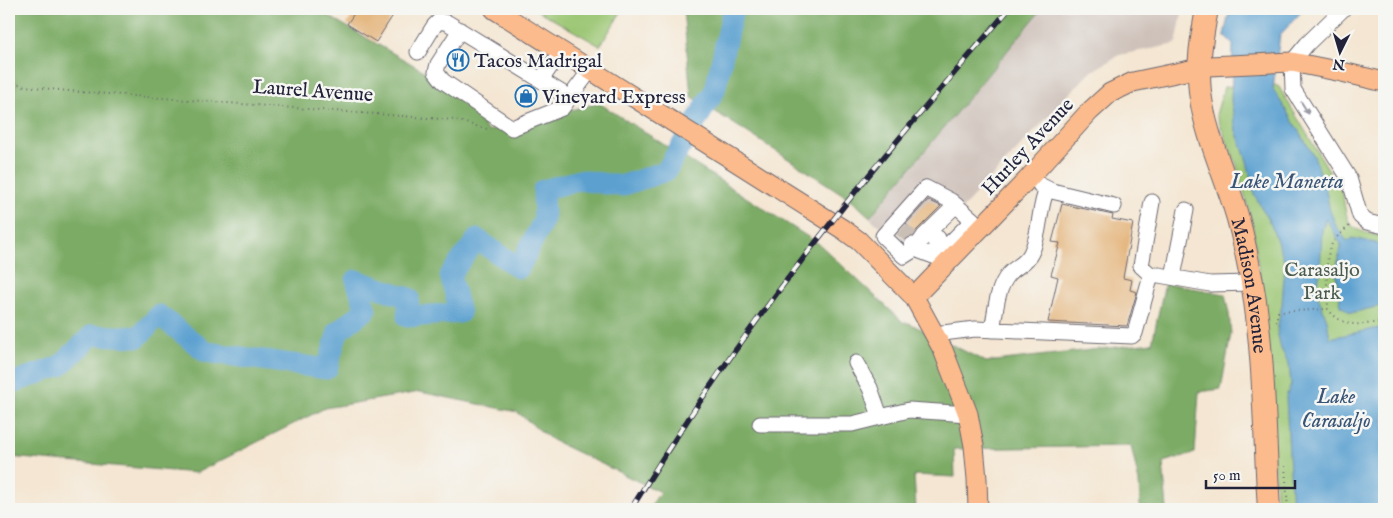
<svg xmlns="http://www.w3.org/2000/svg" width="1393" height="518" viewBox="0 0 1393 518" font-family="'IM FELL English',serif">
<rect width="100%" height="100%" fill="#f6f6f2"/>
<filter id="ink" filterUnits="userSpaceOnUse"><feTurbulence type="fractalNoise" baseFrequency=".02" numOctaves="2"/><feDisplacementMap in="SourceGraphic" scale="10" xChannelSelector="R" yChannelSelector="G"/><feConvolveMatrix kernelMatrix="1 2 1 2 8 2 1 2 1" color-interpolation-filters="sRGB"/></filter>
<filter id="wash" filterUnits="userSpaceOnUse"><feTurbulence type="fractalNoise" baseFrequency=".0096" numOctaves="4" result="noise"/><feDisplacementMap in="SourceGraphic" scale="20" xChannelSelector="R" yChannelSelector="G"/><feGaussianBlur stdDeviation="1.12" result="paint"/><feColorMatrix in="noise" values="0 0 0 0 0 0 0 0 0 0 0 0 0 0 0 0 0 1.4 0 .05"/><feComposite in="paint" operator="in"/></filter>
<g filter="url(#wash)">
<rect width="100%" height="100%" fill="#f4e6d2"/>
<path fill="#cec1b9" d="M 1042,9 L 1183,9 L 1176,44 L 1119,55 L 1089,73 L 916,258 L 870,218 Z"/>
<path fill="#9bc673" stroke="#5e7457" d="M 535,9 L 623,9 L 600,46 Z
M 1267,81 L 1279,87 L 1343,194 C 1347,230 1351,229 1384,237 L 1384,509 L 1277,509 L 1262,296 L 1252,222 L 1236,163 L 1216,115 L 1224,87 Z"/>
<path fill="#7cab65" stroke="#4f6650" d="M 9,9 L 328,9 L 325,14 L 455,89 L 488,131 L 599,103 L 819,244 L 904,323 L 909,323 L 986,362 L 1152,343 L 1165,283 L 1225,294 L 1229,314 L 1231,334 L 1221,389 L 1199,392 L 1195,453 L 1163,462 L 1167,509 L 1140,509 L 1139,482 L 1131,446 L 954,449 L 955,477 L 914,475 L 916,509 L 649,509 L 660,492 L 552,440 L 517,412 L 420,392 L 325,408 L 196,473 L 9,457 Z
M 683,9 L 1042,9 L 870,217 L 850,199 L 691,96 Z"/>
<path fill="#5ba0d0" stroke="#3e6186" d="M 1230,9 L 1304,9 L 1280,35 L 1273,89 L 1314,156 L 1325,186 L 1330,211 L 1337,228 L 1347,241 L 1352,238 L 1384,245 L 1384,305 L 1351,313 L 1341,306 L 1336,273 L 1341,244 L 1326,219 L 1322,230 L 1320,274 L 1315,288 L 1327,320 L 1330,338 L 1384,327 L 1384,509 L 1292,509 L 1286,397 L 1291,385 L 1289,364 L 1281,349 L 1277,331 L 1282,304 L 1285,263 L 1271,225 L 1254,194 L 1247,161 L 1236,131 L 1231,101 L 1233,44 L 1224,35 Z"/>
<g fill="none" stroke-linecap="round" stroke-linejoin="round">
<path stroke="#5ba0d0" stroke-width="21" d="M 9,384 L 60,366 L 92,335 L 138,337 L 159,315 L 206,352 L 327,369 L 338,331 L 366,310 L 356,280 L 409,298 L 407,317 L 460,313 L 450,275 L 477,239 L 519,268 L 544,219 L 543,190 L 579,180 L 621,186 L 666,171 L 715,90 L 733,9"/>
</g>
<g id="blocks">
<path fill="#e5b882" d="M 357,9 L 397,9 L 376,42 L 347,24 Z
M 928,200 L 941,206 L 915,232 L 906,224 Z
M 1062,204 L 1113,215 L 1112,219 L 1133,223 L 1123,278 L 1132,280 L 1130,290 L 1137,292 L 1127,326 L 1048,322 L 1058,277 L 1051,275 L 1060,243 L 1052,242 Z"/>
</g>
</g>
<g filter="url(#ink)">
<use href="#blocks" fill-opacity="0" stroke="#6c6770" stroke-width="1"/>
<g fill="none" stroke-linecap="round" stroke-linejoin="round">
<path stroke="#cabfb4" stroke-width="15" stroke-dasharray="15 8" stroke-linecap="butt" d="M 902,229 L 912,238"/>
<g stroke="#6c6770" stroke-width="17">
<path id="minor" d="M 1343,9 L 1307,44 L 1292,62 L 1293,89 L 1349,178 L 1360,216 L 1367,222 L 1384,226
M 460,30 L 438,64 L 436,72 L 443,81 L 512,128 L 562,108 L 591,69
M 418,52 L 434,26 L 439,21 L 448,23 L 570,98
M 541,80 L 561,51
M 1040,185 L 1052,191 L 1114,206
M 926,188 L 951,201 L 973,220 L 936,257 L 915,249 L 904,256 L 883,236 Z
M 938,238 L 935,242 L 943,250
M 912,245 L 915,249 L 924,236 L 956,205
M 1151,275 L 1141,266 L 1152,202
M 1173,277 L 1186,210
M 992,330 C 996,311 996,289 1009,274 C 1016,266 1026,264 1031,253 C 1041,233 1038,209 1047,189
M 935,334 L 975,329 L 1132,336 L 1135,333 L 1151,275 L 1159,275 L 1210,284 L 1252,283
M 856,363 L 870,388 L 880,416
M 760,424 L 852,424 L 909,410 L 968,414"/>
</g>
<g stroke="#6c6770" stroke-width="21">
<path id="major" d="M 494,9 L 844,230 L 859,241 L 914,297 L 943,350 L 968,414 L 974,446 L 977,479 L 978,509
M 914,297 L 1027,180 L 1089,112 L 1110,93 L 1133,82 L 1209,66 L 1292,62 L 1342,72 L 1384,82"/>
</g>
<g stroke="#6c6770" stroke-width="24">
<g id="highway">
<path id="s1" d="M 1207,9 C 1202,36 1197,64 1200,92 C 1205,134 1224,172 1236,212 C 1243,234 1247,258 1252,282 C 1265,357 1264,434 1269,509"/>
</g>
</g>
<path stroke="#6c6770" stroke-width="2" stroke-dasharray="1 4" stroke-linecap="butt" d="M 9,81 L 25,86 L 68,91 L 455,120 L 490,130
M 1349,226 C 1344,231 1337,236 1333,242 C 1323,258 1328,291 1328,309 C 1343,329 1363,325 1384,321
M 1276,322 L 1278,312 L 1328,309
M 1285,466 L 1288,509"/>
<use href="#minor" stroke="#fff" stroke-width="15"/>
<use href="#major" stroke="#fbbb8c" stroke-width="19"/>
<use href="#highway" stroke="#fbbb8c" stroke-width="22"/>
<g stroke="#22223b" stroke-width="5.5">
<path id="rail" d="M 631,509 C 691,410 758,315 830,224 C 887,150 949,80 1009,9"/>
</g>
<use href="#rail" stroke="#f6f6f2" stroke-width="4" stroke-dasharray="11" stroke-linecap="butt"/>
</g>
<defs><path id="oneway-solid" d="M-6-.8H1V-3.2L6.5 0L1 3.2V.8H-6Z" transform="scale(1.25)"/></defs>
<use fill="#9c9ca7" href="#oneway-solid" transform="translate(1305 108) rotate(58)"/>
</g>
<defs>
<g id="restaurant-ring" transform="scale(1.125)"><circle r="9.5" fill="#f6f6f2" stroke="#1f6fb2" stroke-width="1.5"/><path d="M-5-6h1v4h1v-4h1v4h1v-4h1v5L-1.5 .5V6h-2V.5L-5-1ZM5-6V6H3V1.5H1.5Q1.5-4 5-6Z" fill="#1f6fb2"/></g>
<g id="shop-ring" transform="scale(1.125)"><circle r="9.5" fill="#f6f6f2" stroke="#1f6fb2" stroke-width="1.5"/><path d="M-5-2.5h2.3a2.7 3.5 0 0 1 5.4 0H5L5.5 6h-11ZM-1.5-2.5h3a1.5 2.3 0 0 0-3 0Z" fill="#1f6fb2"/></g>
</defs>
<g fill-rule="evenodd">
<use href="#restaurant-ring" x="458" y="60"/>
<use href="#shop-ring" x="526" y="96"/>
</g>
<g text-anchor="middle" stroke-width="5" stroke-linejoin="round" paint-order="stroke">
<g font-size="20" fill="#22223b" stroke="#f6f6f2" text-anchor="start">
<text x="474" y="67">Tacos Madrigal</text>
<text x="542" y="103">Vineyard Express</text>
</g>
<g font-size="20" fill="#22223b" stroke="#f6f6f2">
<text transform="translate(313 90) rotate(4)" y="7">Laurel Avenue</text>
<text transform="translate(1027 146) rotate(-47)" y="7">Hurley Avenue</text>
<text dy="7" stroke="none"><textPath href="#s1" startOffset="284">Madison Avenue</textPath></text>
</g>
<g font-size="20" fill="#4c5b4f" stroke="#f6f6f2">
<text x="1322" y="276">Carasaljo<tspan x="1322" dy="23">Park</tspan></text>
</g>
<g font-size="21" font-style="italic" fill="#395477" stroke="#f6f6f2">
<text x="1287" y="188">Lake Manetta</text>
<text x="1336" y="403">Lake<tspan x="1336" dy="24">Carasaljo</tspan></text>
</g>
</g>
<rect width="1393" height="518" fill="none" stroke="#f6f6f2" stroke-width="30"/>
<g transform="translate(1340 52) rotate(185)" stroke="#f6f6f2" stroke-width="4" paint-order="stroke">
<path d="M0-4L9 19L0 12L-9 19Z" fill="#22223b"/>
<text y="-8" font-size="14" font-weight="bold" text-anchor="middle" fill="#22223b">N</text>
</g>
<path d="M1206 480v8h89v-8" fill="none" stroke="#22223b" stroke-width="2.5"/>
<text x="1213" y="480" font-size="15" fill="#22223b" stroke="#f6f6f2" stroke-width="4" paint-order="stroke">50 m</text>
</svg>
